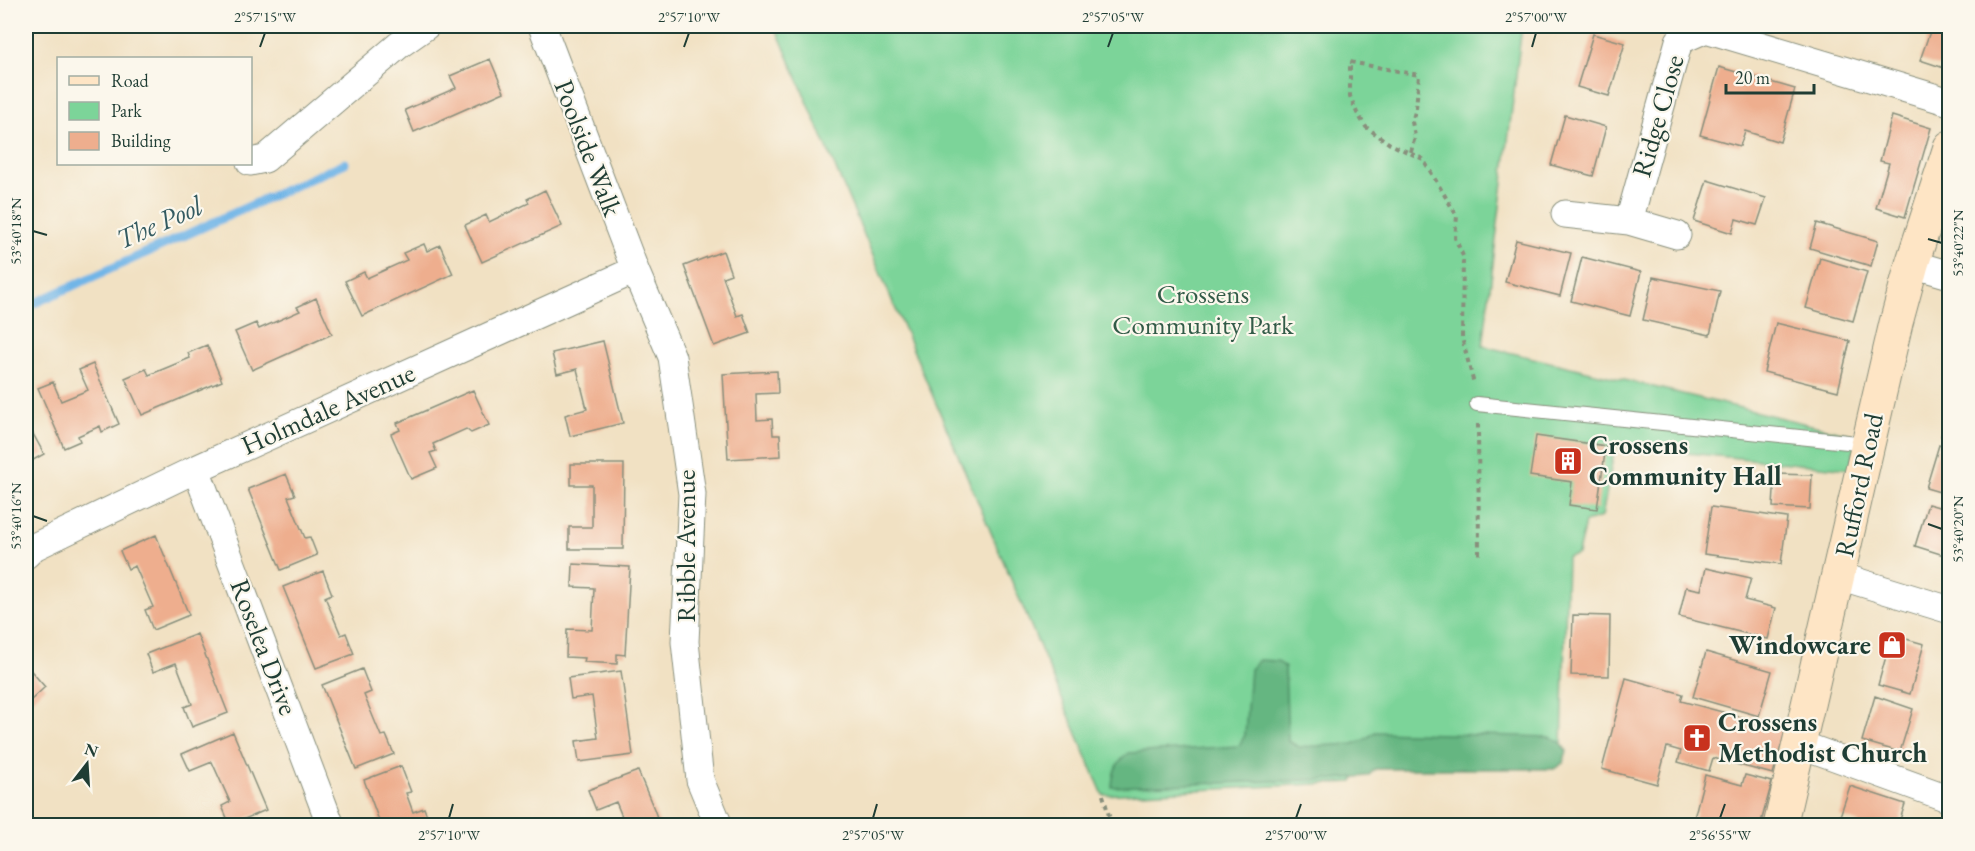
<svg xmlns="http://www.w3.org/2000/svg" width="1975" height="851" viewBox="0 0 1975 851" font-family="'EB Garamond',serif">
<rect width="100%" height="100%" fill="#fbf7ec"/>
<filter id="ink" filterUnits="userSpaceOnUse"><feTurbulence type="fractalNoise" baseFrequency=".0167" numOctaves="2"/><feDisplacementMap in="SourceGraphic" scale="12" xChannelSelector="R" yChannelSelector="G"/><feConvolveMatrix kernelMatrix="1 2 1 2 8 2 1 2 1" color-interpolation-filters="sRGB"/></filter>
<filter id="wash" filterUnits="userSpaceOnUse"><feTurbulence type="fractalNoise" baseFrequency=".008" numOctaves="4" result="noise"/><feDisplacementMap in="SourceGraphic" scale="24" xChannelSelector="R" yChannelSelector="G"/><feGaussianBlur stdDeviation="1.35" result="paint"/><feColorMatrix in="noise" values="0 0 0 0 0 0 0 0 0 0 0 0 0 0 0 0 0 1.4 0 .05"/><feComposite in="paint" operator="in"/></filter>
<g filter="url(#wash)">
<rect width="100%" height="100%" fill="#f1e1c3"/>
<path fill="#7cd499" stroke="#4e8866" stroke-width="1.5" d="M 775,26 L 1522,26 L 1483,346 L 1857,436 L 1850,469 L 1615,446 L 1602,517 L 1585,522 L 1578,554 L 1567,557 L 1562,747 L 1381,743 L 1352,782 L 1103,795 Z"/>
<path fill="#65b681" stroke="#427a5a" stroke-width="1.5" d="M 1259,660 L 1277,661 L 1285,667 L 1288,741 L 1299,747 L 1353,744 L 1364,740 L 1375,732 L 1550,737 L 1559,741 L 1567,751 L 1563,763 L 1554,769 L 1375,769 L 1368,776 L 1334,779 L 1112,787 C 1113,770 1116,763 1129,753 L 1239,746 L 1245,735 L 1250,669 Z"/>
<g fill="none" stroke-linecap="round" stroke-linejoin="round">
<path stroke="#71b5e7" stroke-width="9" d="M 26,307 L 345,163"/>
</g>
<g id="blocks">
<path fill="#eeae8e" d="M 1932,26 L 1950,26 L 1950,70 L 1920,60 Z
M 1593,34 L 1625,43 L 1609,96 L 1577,87 Z
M 490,59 L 504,92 L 414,132 L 405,110 L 456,88 L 450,76 Z
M 1719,67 L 1795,89 L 1780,142 L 1745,131 L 1740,146 L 1700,135 Z
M 1565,115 L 1606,127 L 1593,176 L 1551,165 Z
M 1892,116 L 1931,128 L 1905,217 L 1876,208 L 1889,163 L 1880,161 Z
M 1707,180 L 1766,198 L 1757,225 L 1736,219 L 1732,233 L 1694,221 Z
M 545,190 L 562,226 L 482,262 L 465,225 L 486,215 L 489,222 L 529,203 L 527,199 Z
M 1817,223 L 1878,241 L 1871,266 L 1810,248 Z
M 1516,240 L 1571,253 L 1560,296 L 1505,282 Z
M 424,244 L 427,251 L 440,245 L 453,274 L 362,316 L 345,281 L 364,272 L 367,278 L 407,260 L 403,253 Z
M 723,251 L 731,274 L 723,277 L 737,316 L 743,314 L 750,333 L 714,346 L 684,266 Z
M 1582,257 L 1641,272 L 1630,316 L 1571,301 Z
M 1820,258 L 1867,272 L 1853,321 L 1806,308 Z
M 1653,277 L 1720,291 L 1710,335 L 1643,320 Z
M 316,298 L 332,334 L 252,370 L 235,332 L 256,323 L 259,329 L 300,311 L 297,307 Z
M 1776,323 L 1850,341 L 1838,391 L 1764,372 Z
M 603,341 L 623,423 L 570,436 L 565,415 L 587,409 L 577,369 L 557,374 L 552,353 Z
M 207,345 L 222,381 L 142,415 L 125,378 L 146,369 L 149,375 L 190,358 L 188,353 Z
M 93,364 L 119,424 L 102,432 L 100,426 L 78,436 L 80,441 L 64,448 L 38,388 L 53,382 L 61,401 L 88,390 L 79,370 Z
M 777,371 L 778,393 L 756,394 L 757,420 L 772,419 L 773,435 L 780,435 L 781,456 L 728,459 L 723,374 Z
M 473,390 L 489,425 L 471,433 L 466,429 L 433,444 L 436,451 L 430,453 L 437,468 L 411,479 L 391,434 L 400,430 L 397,423 Z
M 1949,409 L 1950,410 L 1950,438 L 1941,436 Z
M 26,421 L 44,454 L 28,463 L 26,459 Z
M 1536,436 L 1606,446 L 1597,509 L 1569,505 L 1572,482 L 1530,476 Z
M 1939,445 L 1950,448 L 1950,495 L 1926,488 Z
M 571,464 L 624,464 L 623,549 L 569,549 L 569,527 L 592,527 L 592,485 L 571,485 Z
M 286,474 L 295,495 L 288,497 L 305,538 L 310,537 L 317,555 L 281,570 L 248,489 Z
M 1775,474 L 1812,475 L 1810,509 L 1773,507 Z
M 1928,504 L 1950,510 L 1950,557 L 1915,546 Z
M 1711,507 L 1787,518 L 1781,564 L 1704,554 Z
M 156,535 L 189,615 L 153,630 L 145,610 L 153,607 L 135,566 L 128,569 L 120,551 Z
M 573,564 L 630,567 L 625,655 L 617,654 L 617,664 L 584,662 L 585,658 L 566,657 L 567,629 L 592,630 L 594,588 L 572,587 Z
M 1706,568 L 1751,578 L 1745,600 L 1776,608 L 1768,639 L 1679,617 L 1686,587 L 1701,590 Z
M 323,571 L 332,594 L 325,597 L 341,635 L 346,633 L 354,654 L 316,668 L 283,587 Z
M 1573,615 L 1610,616 L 1609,676 L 1571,675 Z
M 197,634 L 228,713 L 192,727 L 184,707 L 192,704 L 176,663 L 153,672 L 146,654 Z
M 1892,635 L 1924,644 L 1910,694 L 1878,685 Z
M 1706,652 L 1772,671 L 1759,716 L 1693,697 Z
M 26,665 L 45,687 L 30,701 L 26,697 Z
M 362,669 L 371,692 L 364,695 L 381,736 L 386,735 L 394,754 L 356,769 L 322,685 Z
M 621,671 L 633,755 L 579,762 L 576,741 L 598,738 L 592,696 L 571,699 L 568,678 Z
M 1626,678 L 1683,694 L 1681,701 L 1786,729 L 1773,774 L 1713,758 L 1709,771 L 1678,762 L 1681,751 L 1667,747 L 1657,784 L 1602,769 Z
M 1875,696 L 1913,709 L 1900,752 L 1862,741 Z
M 233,732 L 266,810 L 230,825 L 222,806 L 230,802 L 212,762 L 190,771 L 182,754 Z
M 401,766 L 411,792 L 406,793 L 413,812 L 424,808 L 431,826 L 381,826 L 364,780 Z
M 638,771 L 654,809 L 660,826 L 626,826 L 616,802 L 596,810 L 588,790 Z
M 1705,775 L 1742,785 L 1745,775 L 1772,782 L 1760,826 L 1692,826 Z
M 1850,786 L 1905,804 L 1898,826 L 1858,826 L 1859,823 L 1840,816 Z"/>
</g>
</g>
<g filter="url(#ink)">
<use href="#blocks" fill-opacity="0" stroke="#888f7c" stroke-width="1.5"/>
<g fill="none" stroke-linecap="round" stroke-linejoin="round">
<g stroke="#888f7c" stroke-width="16">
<path id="service" d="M 1477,404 L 1867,444"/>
</g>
<g stroke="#888f7c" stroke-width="29">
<path id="minor" d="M 542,26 L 635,270 L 672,357 L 692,494 L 685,642 L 700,780 L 719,826
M 250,162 L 265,159 L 399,45 L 426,26
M 1565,214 L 1629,221 L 1677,235
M 1629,221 L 1679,41 L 1706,29 L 1950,102
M 1912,264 L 1950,275
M 196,469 L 331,826
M 26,555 L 34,547 L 196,469 L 635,270
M 1839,576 L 1950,610
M 1799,744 L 1950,799"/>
</g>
<g stroke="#888f7c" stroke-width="35">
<path id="secondary" d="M 1780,826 L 1896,323 L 1912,264 L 1950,147"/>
</g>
<path stroke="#888f7c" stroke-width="4" stroke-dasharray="4.5 4.5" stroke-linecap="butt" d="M 1411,152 L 1415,136 L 1412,122 L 1416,108 L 1419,75 L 1350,62 L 1350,96 L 1357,113 L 1366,127 L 1390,144 L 1423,159 L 1457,216 L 1455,238 L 1463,256 L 1462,338 L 1474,384
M 1478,424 L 1479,555
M 1103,795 L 1112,826"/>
<use href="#service" stroke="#fff" stroke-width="14"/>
<use href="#minor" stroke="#fff" stroke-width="27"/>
<use href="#secondary" stroke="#fee5c5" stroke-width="33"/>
</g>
</g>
<path fill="none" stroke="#1f3d34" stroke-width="2" d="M 260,47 L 265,33M 684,47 L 689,33M 1108,47 L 1113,33M 1532,47 L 1536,33M 33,231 L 47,235M 1928,239 L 1942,243M 33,516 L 47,521M 1928,524 L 1942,529M 449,818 L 453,804M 873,818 L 877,804M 1296,818 L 1301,804M 1720,818 L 1725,804"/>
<defs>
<g id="building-square" transform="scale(1.5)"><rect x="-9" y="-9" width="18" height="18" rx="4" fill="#c8321e" stroke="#fbf7ec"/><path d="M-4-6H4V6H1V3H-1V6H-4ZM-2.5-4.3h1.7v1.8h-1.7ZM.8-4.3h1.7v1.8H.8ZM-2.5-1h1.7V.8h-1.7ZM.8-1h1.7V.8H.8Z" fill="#fff"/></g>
<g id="shop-square" transform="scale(1.5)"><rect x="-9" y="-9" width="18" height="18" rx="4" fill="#c8321e" stroke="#fbf7ec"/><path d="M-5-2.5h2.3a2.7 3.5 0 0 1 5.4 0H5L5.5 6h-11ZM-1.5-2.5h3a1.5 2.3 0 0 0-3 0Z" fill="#fff"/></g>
<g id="church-square" transform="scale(1.5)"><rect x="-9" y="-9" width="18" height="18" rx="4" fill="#c8321e" stroke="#fbf7ec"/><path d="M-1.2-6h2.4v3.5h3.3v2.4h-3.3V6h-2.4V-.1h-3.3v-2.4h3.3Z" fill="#fff"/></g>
</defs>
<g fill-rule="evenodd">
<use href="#building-square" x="1568" y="461"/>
<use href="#shop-square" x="1892" y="645"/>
<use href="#church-square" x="1697" y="738"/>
</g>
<g text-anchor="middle" stroke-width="4.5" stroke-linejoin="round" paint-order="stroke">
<g font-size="27" fill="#1f3d34" stroke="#fbf7ec">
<text transform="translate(1658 116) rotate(-74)" y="9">Ridge Close</text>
<text transform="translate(588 148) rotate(69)" y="9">Poolside Walk</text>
<text transform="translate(328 409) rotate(-24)" y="9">Holmdale Avenue</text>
<text transform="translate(1859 485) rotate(-78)" y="9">Rufford Road</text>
<text transform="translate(686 546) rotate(-90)" y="9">Ribble Avenue</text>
<text transform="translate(264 647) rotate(69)" y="9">Roselea Drive</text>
</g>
<g font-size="27" fill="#325b48" stroke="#fbf7ec">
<text x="1203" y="303">Crossens<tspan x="1203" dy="31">Community Park</tspan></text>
</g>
<g font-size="27" font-weight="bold" fill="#1f3d34" stroke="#fbf7ec" text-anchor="start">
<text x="1589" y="454">Crossens<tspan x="1589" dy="31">Community Hall</tspan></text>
<text x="1871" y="654" text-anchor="end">Windowcare</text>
<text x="1718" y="731">Crossens<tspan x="1718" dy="31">Methodist Church</tspan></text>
</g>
<g font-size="28" font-style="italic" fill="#345b61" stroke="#fbf7ec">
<text transform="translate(159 222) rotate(-24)" y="10">The Pool</text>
</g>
</g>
<rect width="1975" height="851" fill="none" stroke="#fbf7ec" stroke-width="66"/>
<rect x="57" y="57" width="195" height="108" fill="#fbf7ec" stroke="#a3ada2" stroke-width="1.5"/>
<rect x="69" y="76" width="30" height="9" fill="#fee5c5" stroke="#a3ada2" stroke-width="1.5"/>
<text x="111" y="87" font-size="18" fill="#1f3d34">Road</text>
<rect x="69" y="102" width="30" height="18" fill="#7cd499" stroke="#a3ada2" stroke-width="1.5"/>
<text x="111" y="117" font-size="18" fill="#1f3d34">Park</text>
<rect x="69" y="132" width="30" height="18" fill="#eeae8e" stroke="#a3ada2" stroke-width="1.5"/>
<text x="111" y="147" font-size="18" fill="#1f3d34">Building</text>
<g transform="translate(87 764) rotate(17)" stroke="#fbf7ec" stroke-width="4.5" paint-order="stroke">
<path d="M0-4.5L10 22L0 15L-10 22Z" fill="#1f3d34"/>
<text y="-9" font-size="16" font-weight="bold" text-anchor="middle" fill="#1f3d34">N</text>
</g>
<path d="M1726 84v9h88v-9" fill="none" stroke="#1f3d34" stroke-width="3"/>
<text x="1735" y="84" font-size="18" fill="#1f3d34" stroke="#fbf7ec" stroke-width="4.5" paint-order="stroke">20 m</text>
<rect x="33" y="33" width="1909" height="785" fill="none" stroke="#1f3d34" stroke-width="2"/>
<g font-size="15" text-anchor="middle" fill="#1f3d34">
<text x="265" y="22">2°57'15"W</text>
<text x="689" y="22">2°57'10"W</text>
<text x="1113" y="22">2°57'05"W</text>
<text x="1536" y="22">2°57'00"W</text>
<text transform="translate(16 231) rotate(-90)" y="5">53°40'18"N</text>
<text transform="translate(1958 243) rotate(-90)" y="5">53°40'22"N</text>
<text transform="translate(16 516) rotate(-90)" y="5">53°40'16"N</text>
<text transform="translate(1958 529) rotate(-90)" y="5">53°40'20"N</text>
<text x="449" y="840">2°57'10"W</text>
<text x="873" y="840">2°57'05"W</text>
<text x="1296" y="840">2°57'00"W</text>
<text x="1720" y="840">2°56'55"W</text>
</g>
</svg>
